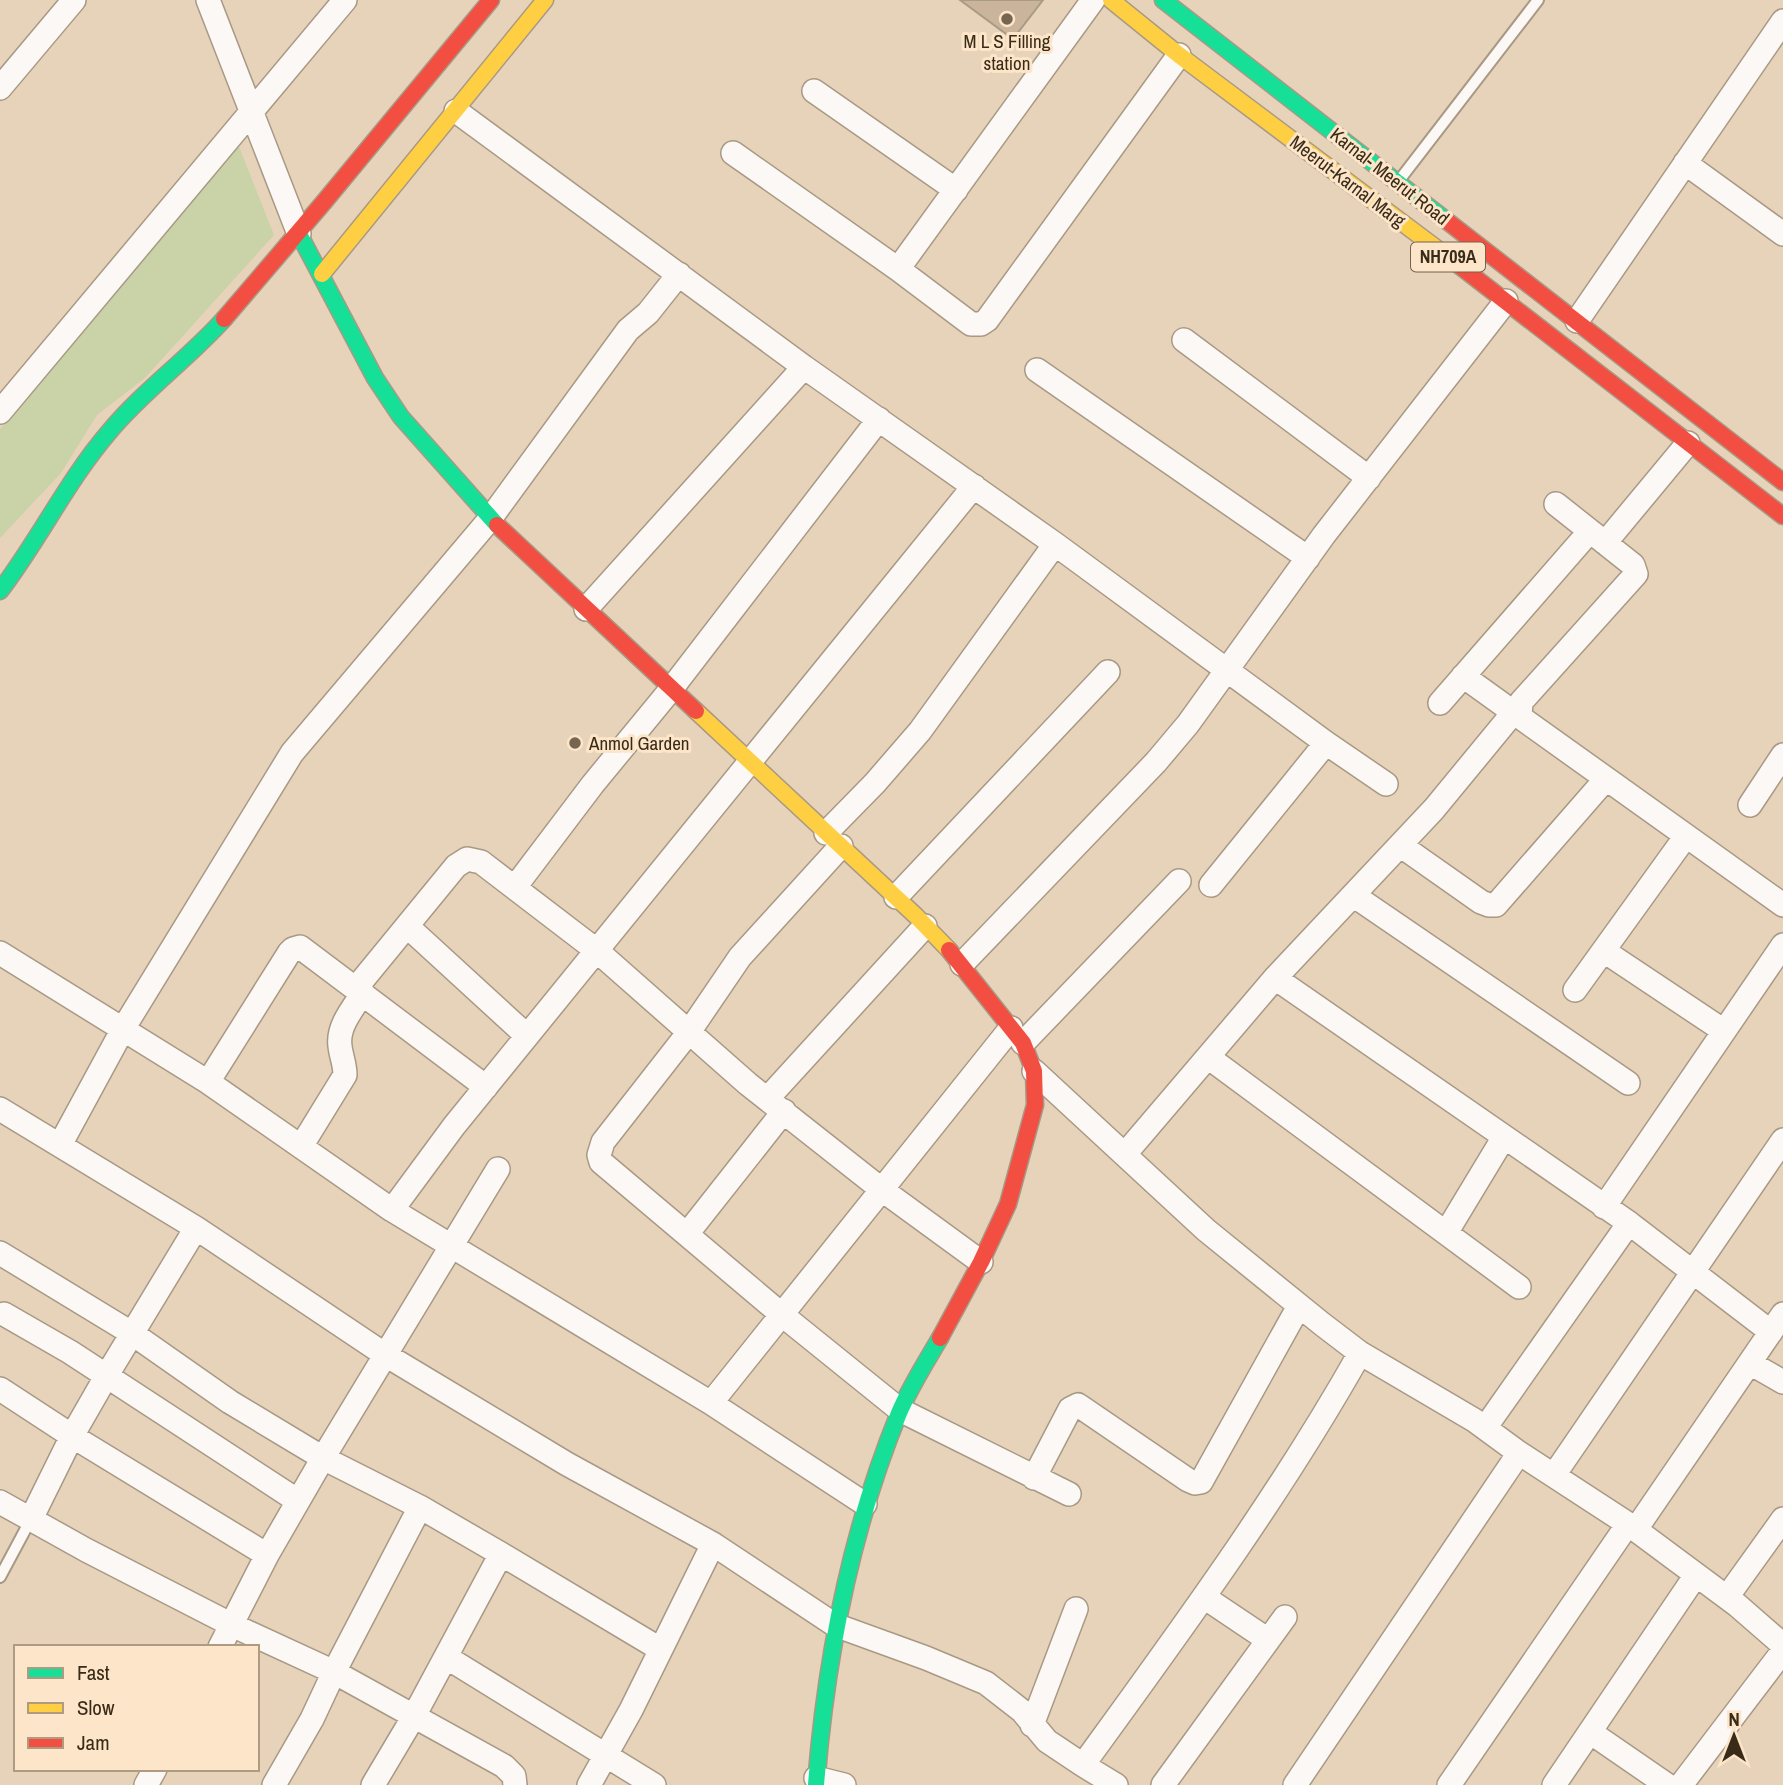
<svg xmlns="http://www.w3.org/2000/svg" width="1783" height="1785" viewBox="0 0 1783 1785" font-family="'Archivo Narrow',sans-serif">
<rect width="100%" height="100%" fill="#e7d3ba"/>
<path fill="#cad2a8" d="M 238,144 L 274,235 L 145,378 L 97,415 L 61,473 L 0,538 L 0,429 Z"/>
<path fill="#cab59c" stroke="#aa9b87" stroke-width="2" d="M 960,0 L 1043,0 L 1013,39 Z"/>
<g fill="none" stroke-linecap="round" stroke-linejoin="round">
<g stroke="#a89985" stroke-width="14">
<path id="lane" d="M 1401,178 L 1538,0
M 0,1577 L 31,1519"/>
</g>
<g stroke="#a89985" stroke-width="26">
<path id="street" d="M 208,0 L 299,234
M 0,88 L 74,0
M 814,91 L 956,190
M 456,111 L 804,367 L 586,609
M 733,153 L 898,269 L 971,324 L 981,324 L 987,320 L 1179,55
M 1685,163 L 1783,234
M 898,269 L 1093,0
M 1577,321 L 1783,21
M 1184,340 L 1369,478
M 804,367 L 1055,544 L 1326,743 L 1386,784
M 1037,370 L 1308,558
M 0,412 L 345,0
M 1556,504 L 1633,565 L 1636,574 L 1521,702 L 1520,717 L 1783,905
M 1605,543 L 1688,443
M 1463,676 L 1520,717
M 1440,703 L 1590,531
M 1750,805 L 1783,755
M 826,833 L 875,783 L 920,731 L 1055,544
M 1400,845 L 1481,902 L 1489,905 L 1496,905 L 1605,780
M 841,846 L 740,957 L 689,1032 L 603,1142 L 599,1155 L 601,1162 L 781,1314 L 900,1410 L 1069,1494
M 1211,885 L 1326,743
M 515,887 L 593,784 L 672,688 L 879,419
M 1353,895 L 1628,1083
M 896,897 L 1108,672
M 407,926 L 527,1036
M 1604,951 L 1724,1031
M 0,953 L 208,1082 L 392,1210 L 711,1403 L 865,1504
M 962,964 L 1156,762 L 1188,724 L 1324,535 L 1506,301
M 1275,978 L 1629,1223 L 1771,1332
M 356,988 L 456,866 L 467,859 L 481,862 L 596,950 L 748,1084 L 881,1189 L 981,1262
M 1575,990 L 1686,836
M 1023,1043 L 1179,881
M 1208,1057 L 1519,1287
M 1034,1071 L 1206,1230 L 1322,1324 L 1360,1353 L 1474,1420 L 1519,1453 L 1628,1524 L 1737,1605 L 1783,1645
M 208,1082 L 289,953 L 293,949 L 300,947 L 486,1087
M 767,1099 L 925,926
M 0,1109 L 196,1228 L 384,1354 L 567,1464 L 713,1544 L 835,1625 L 926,1658 L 986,1683 L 1022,1711 L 1047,1741 L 1083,1765 C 1180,1631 1279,1497 1360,1353
M 60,1145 L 123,1029 L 292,753 L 490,519 L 628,330 L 648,313 L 679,274
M 302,1145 L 345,1075 C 345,1064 341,1056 340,1046 C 337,1027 353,1008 363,993
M 1125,1154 L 1275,978 L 1434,809 L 1513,713
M 1604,1207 L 1783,945
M 392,1210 L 454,1126 L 974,486
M 1446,1233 L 1504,1137
M 687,1234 L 784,1111
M 0,1253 L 133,1334 L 230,1402 L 323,1458 L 420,1507 L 501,1554 L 660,1649
M 4,1314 L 70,1352 L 298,1501
M 1750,1363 L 1783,1382
M 0,1389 L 72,1436 L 267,1555
M 711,1403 L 1011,1028
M 1485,1428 L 1629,1223
M 1554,1475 L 1783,1140
M 1034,1478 L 1070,1409 L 1078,1405 L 1188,1480 L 1195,1483 L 1201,1482 L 1299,1306
M 0,1502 L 86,1550 L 232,1625 L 334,1672 L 504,1766 L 514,1776 L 515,1785
M 31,1519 L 72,1436 L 107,1375 L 196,1228
M 1636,1529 L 1783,1314
M 1204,1597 L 1268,1640
M 1727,1597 L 1783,1519
M 220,1647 L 267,1555 L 323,1458 L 498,1169
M 446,1657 L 654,1785
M 1032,1725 L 1076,1609
M 1590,1732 L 1667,1785
M 1083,1765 L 1116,1785
M 816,1778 L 844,1785
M 146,1785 L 155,1769
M 274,1785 L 312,1719 L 334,1672 L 420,1507
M 373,1785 L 414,1716 L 501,1554
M 589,1785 L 631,1710 L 713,1544
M 1163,1785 L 1285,1617
M 1295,1785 L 1519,1453
M 1449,1785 L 1628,1524
M 1554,1785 L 1696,1575
M 1681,1785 L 1783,1651"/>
</g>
<g stroke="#a89985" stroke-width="19">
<path id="fast" d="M 1163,0 L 1447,221
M 299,234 L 375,378 L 401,417 L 497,525
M 0,591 C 39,540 67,481 109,432 C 143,391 188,359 224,319
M 816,1785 C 826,1656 850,1533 899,1413 C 910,1387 926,1362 940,1338"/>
</g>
<g stroke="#a89985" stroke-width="19">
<path id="slow" d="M 1111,0 L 1179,55 L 1456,263
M 322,274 L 545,0
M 696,711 L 916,916 L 949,950"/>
</g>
<g stroke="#a89985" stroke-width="19">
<path id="jam" d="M 1447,221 L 1783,482
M 1456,263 L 1783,516
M 224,319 L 324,202 L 491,0
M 497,525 L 696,711
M 940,1338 L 981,1262 L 1008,1204 L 1035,1105 L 1034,1071 L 1023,1043 L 949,950"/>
</g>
<use href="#lane" stroke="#fbf8f5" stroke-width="10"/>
<use href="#street" stroke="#fbf8f5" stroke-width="23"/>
<use href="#fast" stroke="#16e098" stroke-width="16"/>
<use href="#slow" stroke="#ffcf43" stroke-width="16"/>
<use href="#jam" stroke="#f24e42" stroke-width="16"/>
</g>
<g fill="#766651" stroke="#fce5c9" stroke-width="2.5">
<circle cx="1007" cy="19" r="7"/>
<circle cx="575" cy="743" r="7"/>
</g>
<g text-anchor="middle" stroke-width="6" stroke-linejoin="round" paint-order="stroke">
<rect fill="#fce5c9" stroke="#74634d" stroke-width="2" x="1411" y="242.5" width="74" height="29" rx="5"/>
<g font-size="18" font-weight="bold" fill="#392b18">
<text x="1448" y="263">NH709A</text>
</g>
<g font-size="19" fill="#392b18" stroke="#fce5c9">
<text x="1007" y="48">M L S Filling<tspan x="1007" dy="22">station</tspan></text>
<text x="589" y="750" text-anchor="start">Anmol Garden</text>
</g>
<g font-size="19" fill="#392b18" stroke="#fce5c9">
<text transform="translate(1390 176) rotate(38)" y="7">Karnal- Meerut Road</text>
<text transform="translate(1348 181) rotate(37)" y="7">Meerut-Karnal Marg</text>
</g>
</g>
<rect x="14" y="1645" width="245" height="126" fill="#fce5c9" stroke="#ae9b82" stroke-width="2"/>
<rect x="28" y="1668" width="35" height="10" fill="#16e098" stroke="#ae9b82" stroke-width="2"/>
<text x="77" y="1680" font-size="21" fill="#392b18">Fast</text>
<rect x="28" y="1703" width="35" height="10" fill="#ffcf43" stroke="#ae9b82" stroke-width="2"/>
<text x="77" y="1715" font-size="21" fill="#392b18">Slow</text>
<rect x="28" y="1738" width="35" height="10" fill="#f24e42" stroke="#ae9b82" stroke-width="2"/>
<text x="77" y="1750" font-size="21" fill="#392b18">Jam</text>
<g transform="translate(1734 1736)" stroke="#fce5c9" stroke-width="5" paint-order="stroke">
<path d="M0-5L12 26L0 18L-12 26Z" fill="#392b18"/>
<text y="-10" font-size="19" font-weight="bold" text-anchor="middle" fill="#392b18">N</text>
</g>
</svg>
